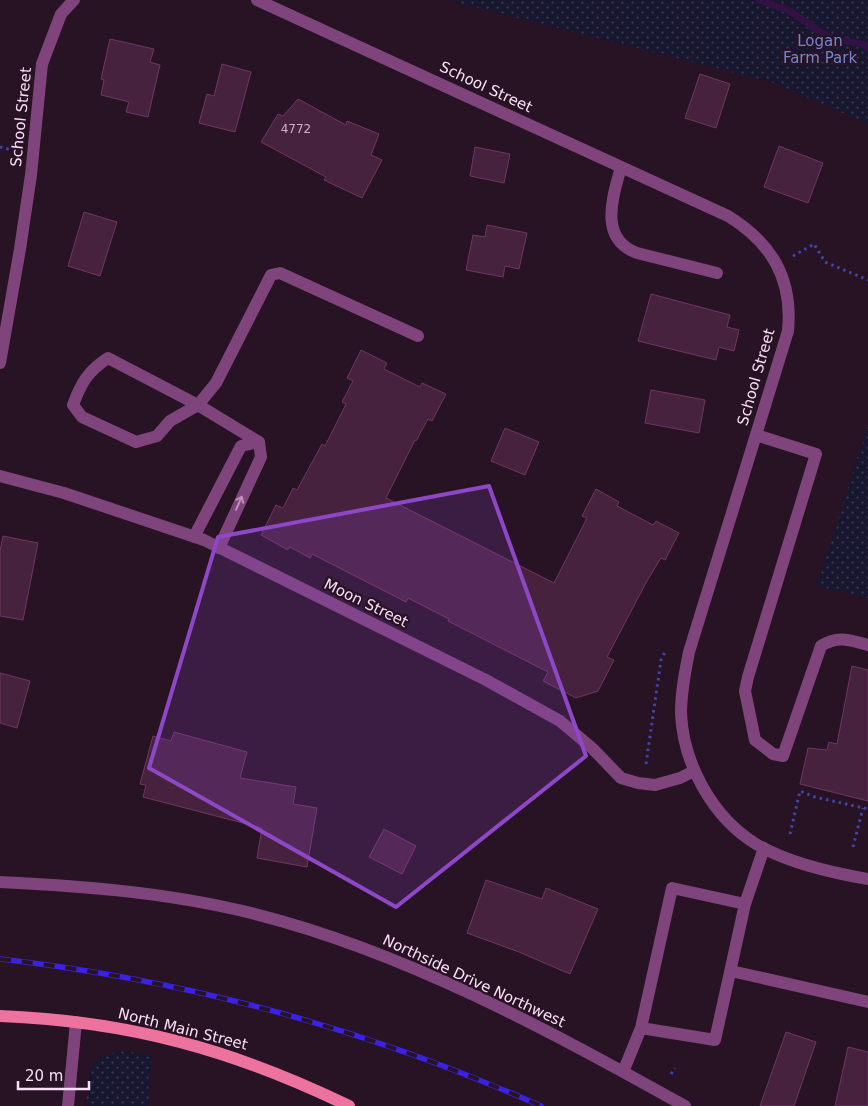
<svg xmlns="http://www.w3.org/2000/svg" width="868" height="1106" viewBox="0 0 868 1106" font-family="'DejaVu Sans',sans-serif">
<defs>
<pattern id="park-dots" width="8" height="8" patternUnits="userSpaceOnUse" patternTransform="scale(1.25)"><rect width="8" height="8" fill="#171730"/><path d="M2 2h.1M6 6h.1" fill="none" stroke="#3a384f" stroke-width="1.8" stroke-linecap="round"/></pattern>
</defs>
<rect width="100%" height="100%" fill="#271323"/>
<path fill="url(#park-dots)" d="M 448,0 L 868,0 L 868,124 L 771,82 Z
M 868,426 L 868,598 L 816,586 Z
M 121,1051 L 152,1055 L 148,1106 L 86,1106 L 90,1067 L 103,1056 Z"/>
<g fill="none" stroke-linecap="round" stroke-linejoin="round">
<path stroke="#321242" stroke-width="7" d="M 759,0 L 788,10 L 828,37 L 865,45 L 868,48"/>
</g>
<path fill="#46223e" stroke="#6f3762" d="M 110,39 L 154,49 L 150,62 L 160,65 L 148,117 L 126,112 L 129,102 L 101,95 L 104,80 L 101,79 Z
M 222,64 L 251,72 L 235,132 L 199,123 L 207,94 L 214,96 Z
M 700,74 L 730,84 L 716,128 L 685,118 Z
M 298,99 L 346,125 L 347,121 L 379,134 L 371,155 L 382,160 L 362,198 L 324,180 L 326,177 L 261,142 L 278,114 L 283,116 Z
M 779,146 L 823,163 L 808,203 L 764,187 Z
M 475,147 L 510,154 L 504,183 L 470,176 Z
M 84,212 L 117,222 L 100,276 L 68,266 Z
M 487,225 L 527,233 L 519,269 L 505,266 L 503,277 L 466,270 L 473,235 L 485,237 Z
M 651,294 L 730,315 L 727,327 L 739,330 L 734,351 L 719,347 L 716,360 L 638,341 Z
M 361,350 L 387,363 L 384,369 L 420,387 L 422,383 L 446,394 L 432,421 L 428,419 L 416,441 L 415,440 L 386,498 L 554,583 L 587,518 L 582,516 L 596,489 L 619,502 L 617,506 L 653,525 L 656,521 L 679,533 L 665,560 L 661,558 L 648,579 L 607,657 L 614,660 L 598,691 L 576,698 L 543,681 L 548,672 L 448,621 L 449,619 L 408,598 L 406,602 L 312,554 L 310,558 L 290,547 L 288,550 L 261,535 L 276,505 L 283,508 L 293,488 L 297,490 L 322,444 L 325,446 L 346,404 L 342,402 L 353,381 L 347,378 Z
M 651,390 L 705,400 L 699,433 L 645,423 Z
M 505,428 L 539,442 L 525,475 L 491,461 Z
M 3,536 L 38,543 L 23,620 L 0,616 L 0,551 Z
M 852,666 L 868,670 L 868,801 L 800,784 L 808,748 L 827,750 L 829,742 L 837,744 Z
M 0,673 L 30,681 L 17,728 L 0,723 Z
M 174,732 L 247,752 L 240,778 L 296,787 L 293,804 L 317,808 L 307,867 L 257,858 L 262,828 L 143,797 L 146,785 L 140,784 L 153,736 L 171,741 Z
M 384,829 L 416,846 L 402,874 L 369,857 Z
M 486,880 L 542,899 L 546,888 L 598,909 L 570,974 L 519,952 L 467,933 Z
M 786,1032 L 816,1042 L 794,1106 L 760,1106 Z
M 848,1047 L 868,1052 L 868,1106 L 835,1106 Z"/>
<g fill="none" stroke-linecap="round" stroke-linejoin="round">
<path stroke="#4044ad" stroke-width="3" stroke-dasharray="2.5 4" stroke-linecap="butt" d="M 0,147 L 12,150
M 793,256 L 814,244 L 825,262 L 868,280
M 646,764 L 661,660 L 665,652
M 790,834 L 800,791 L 815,797 L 868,809
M 853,847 L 863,808
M 671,1074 L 675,1068"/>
<path stroke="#80447c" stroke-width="12" d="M 257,0 L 728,216 C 772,243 793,279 788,331 L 689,652 C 685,672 681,692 681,713 C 683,763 712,817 756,844 C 786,862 833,873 868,879
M 621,167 C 613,197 598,238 637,253 L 717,273
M 0,363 L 20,249 L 31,175 L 42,64 L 61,14 L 74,0
M 756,435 L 816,454 L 748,677 L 745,691 L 755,740 L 773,754 L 783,756 L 821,646 C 837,635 851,640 868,645
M 259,442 L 198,405 L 108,358 C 88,371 81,383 73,405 L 82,417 L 136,442 L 157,436 L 170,421 L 198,405 L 216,383 L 271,275 L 280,273 L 418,336
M 0,476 L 64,493 L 204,540 L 486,680 L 560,721 L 592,748 L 621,778 L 638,783 L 655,785 L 680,778 L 694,771
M 194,537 L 241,446 L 259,442 L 261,457 L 219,548
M 0,882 C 85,886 172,893 255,914 C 406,952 550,1031 685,1106
M 745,904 L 764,848
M 731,971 L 868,1002
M 623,1072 L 641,1028 L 672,888 L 745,904 L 715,1040 L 641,1028
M 68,1106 L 76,1022"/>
<path stroke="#ed729d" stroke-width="12" d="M 0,1016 C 129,1021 234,1050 349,1106"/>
<g stroke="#3a22e3" stroke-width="5.5">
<path id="rail" d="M 0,959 C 186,980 369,1030 541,1106"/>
</g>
<use href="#rail" stroke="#271323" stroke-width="4" stroke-dasharray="11" stroke-linecap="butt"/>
</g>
<defs><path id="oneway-shaft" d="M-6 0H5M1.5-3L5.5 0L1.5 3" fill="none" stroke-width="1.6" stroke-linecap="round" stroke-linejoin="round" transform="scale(1.25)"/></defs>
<use stroke="#be91ba" href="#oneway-shaft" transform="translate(239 503) rotate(-66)"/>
<path fill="#8e47c7" fill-opacity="0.2" stroke="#8e47c7" stroke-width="4" stroke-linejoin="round" d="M 489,486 L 586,756 L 396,907 L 149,768 L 218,537 Z"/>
<g text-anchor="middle" stroke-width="4.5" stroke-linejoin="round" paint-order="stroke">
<g font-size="12" fill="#ceafc9">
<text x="296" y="133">4772</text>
</g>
<g font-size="15" fill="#7287d3" stroke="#271323">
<text x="820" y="46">Logan<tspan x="820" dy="17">Farm Park</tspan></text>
</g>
<g font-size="15" fill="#fbdef7" stroke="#271323">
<text transform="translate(486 87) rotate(25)" y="5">School Street</text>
<text transform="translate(21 117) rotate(-84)" y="5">School Street</text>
<text transform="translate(756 377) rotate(-74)" y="5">School Street</text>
<text transform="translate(366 603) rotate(26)" y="5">Moon Street</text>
<text transform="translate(474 981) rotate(25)" y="5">Northside Drive Northwest</text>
<text transform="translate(183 1029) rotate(14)" y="5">North Main Street</text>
</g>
</g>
<path d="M18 1081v8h71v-8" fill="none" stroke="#fbdef7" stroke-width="2.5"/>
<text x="25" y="1081" font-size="15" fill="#fbdef7" stroke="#271323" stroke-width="4" paint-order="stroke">20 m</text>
</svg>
